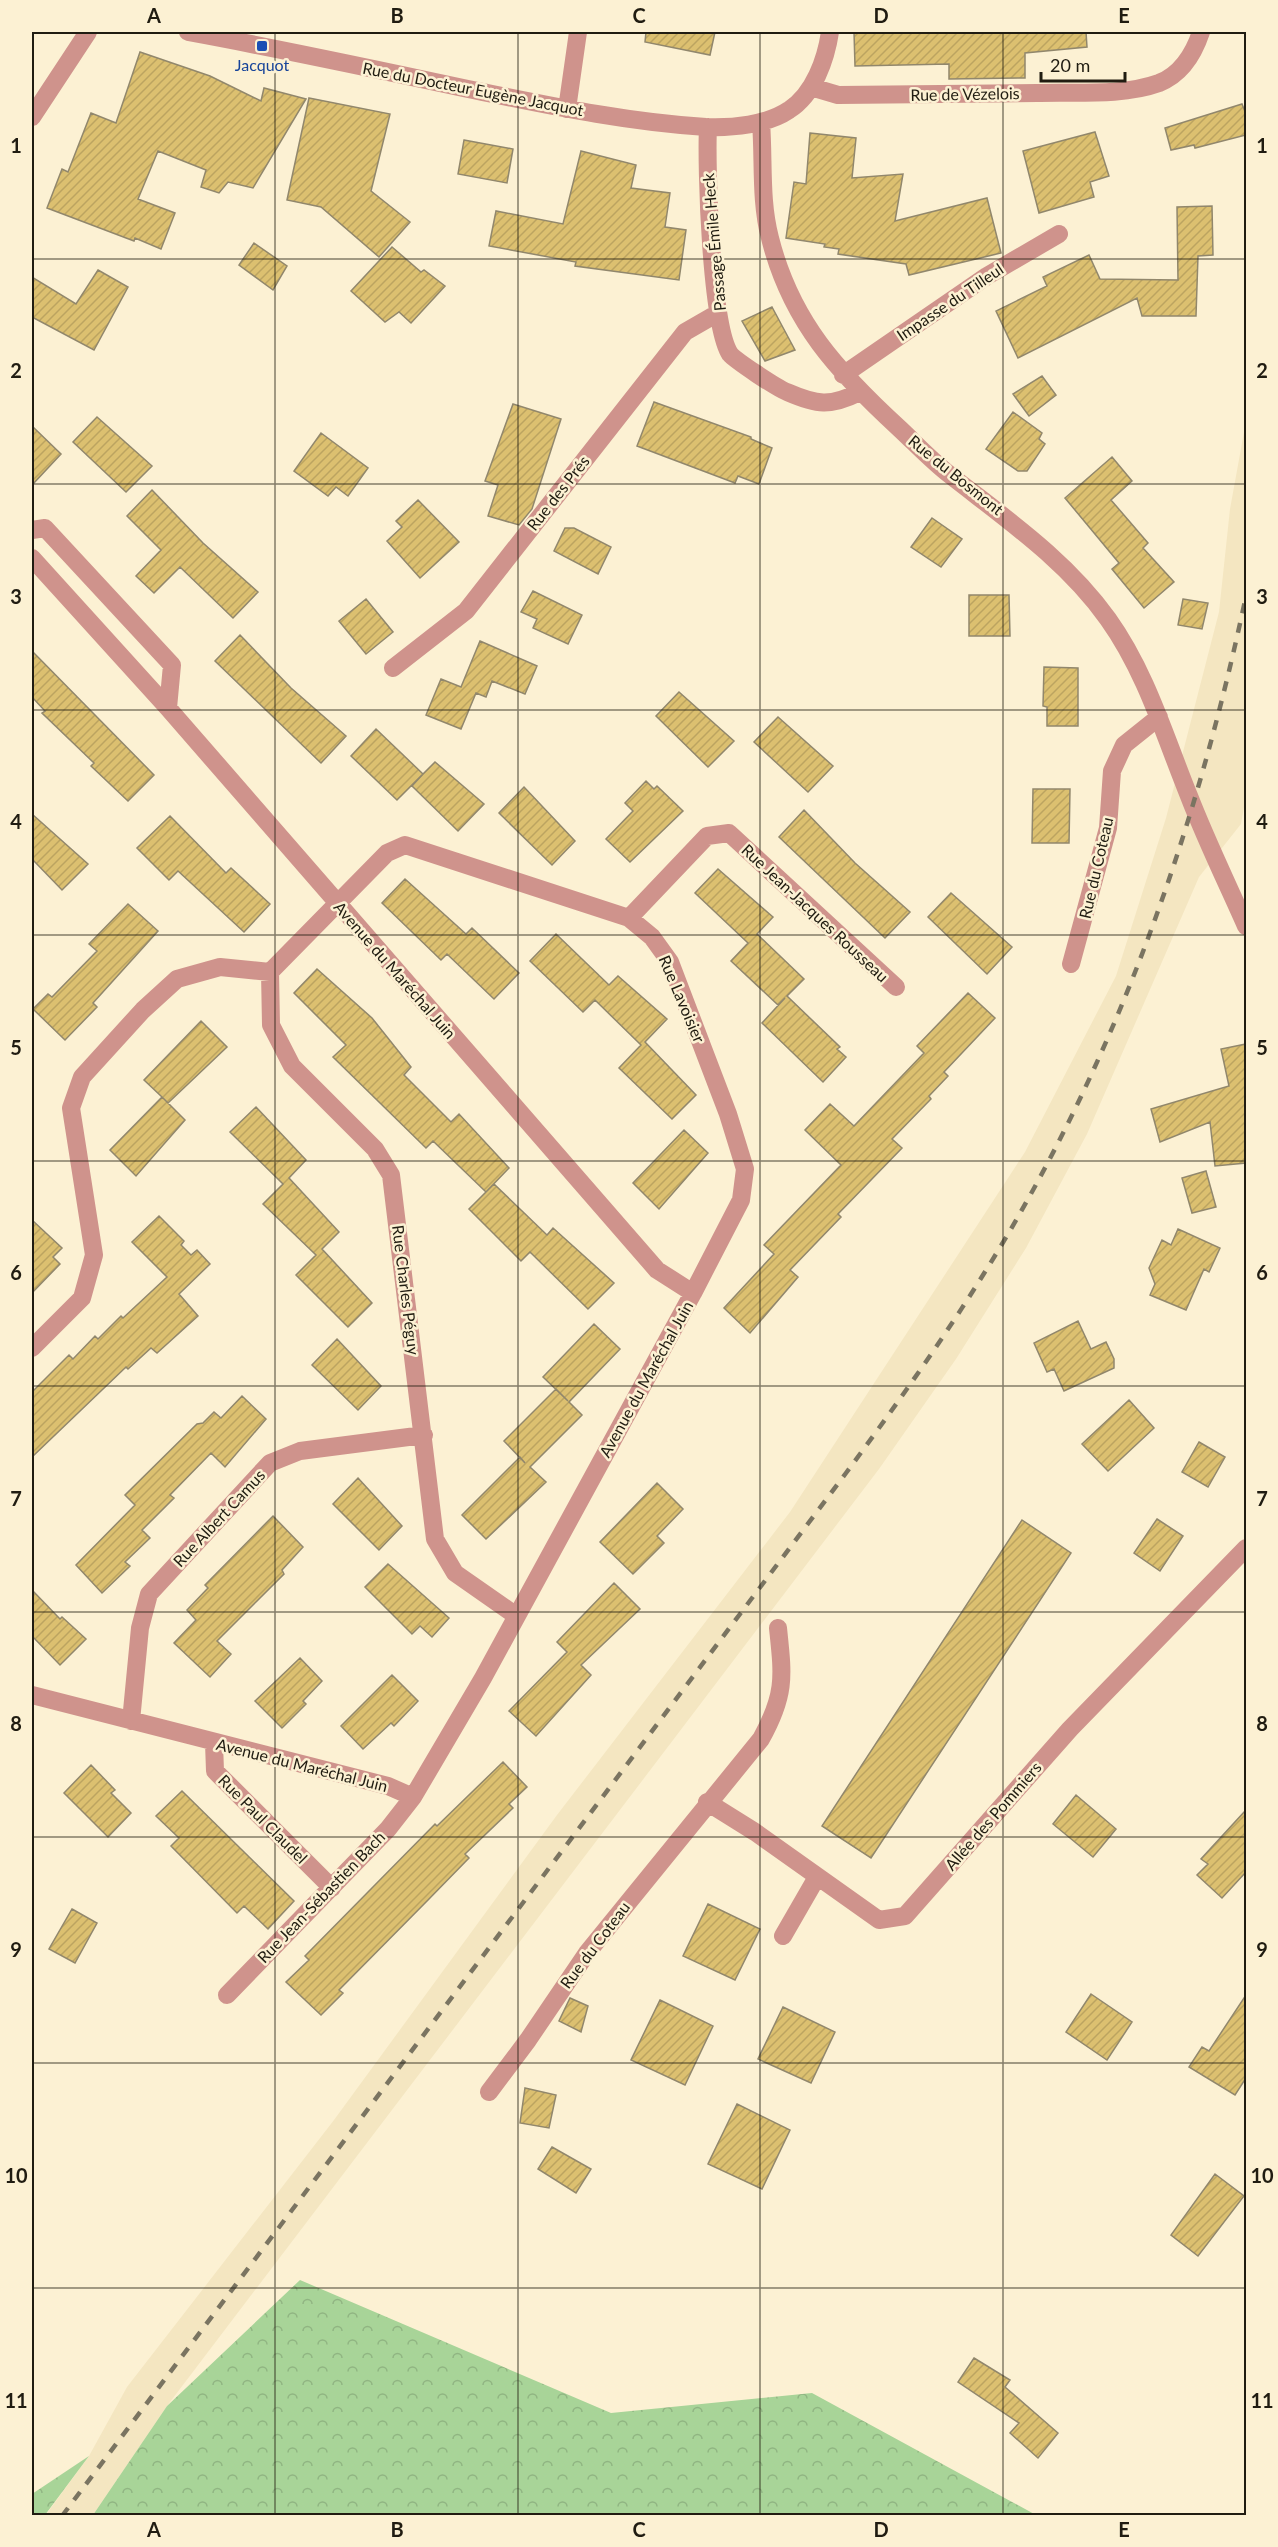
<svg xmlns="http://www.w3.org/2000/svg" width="1278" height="2547" viewBox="0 0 1278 2547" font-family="Lato,sans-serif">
<defs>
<pattern id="forest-crowns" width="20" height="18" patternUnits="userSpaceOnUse" patternTransform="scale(1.5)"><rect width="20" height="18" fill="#a8d498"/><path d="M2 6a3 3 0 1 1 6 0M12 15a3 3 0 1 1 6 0" fill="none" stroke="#90b582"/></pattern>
<pattern id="building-hatch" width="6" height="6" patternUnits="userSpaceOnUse" patternTransform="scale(1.5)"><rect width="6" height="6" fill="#dcc070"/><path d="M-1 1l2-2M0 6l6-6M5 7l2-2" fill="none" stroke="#bca460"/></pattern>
</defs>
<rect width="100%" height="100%" fill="#fcf1d3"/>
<path fill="#f4e6c1" d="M 1246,421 L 1246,796 L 1241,824 L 1199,877 L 1087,1134 L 1026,1248 L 956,1359 L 879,1469 L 167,2406 L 93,2515 L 45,2516 L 89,2456 L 127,2387 L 334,2120 L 557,1815 L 790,1512 L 1025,1152 L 1116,976 L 1166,818 L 1219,612 L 1230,509 Z"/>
<path fill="url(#forest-crowns)" d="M 300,2280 L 611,2413 L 812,2393 L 1036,2515 L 93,2515 L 167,2406 Z
M 89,2456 L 45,2515 L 32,2515 L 32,2494 Z"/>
<path fill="url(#building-hatch)" stroke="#91876c" stroke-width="1.5" d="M 646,32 L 715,32 L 710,55 L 645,42 Z
M 854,32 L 1086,32 L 1087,47 L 1025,53 L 1025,78 L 949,79 L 949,64 L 855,66 Z
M 140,52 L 210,76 L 261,101 L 264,88 L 306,99 L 253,188 L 228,182 L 219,193 L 201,187 L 206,170 L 158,151 L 138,199 L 175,213 L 161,249 L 135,238 L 134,241 L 47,208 L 62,169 L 68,172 L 91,113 L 116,123 Z
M 309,98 L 390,114 L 371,191 L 410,222 L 379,257 L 321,207 L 287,200 Z
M 1242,104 L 1246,114 L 1246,135 L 1195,148 L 1194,145 L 1171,150 L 1165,128 Z
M 1095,132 L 1109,176 L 1090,182 L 1094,197 L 1039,213 L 1023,151 Z
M 810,133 L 856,138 L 852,178 L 903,174 L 895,221 L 987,198 L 1001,253 L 909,275 L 906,264 L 838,254 L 839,249 L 824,247 L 825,244 L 786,238 L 794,182 L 806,184 Z
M 464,140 L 513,149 L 507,183 L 458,174 Z
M 581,151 L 636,165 L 631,188 L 670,193 L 665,227 L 686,230 L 679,280 L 575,266 L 576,262 L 489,246 L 496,211 L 563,224 Z
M 1212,206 L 1213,255 L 1198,256 L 1196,316 L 1142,316 L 1137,298 L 1018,358 L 996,311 L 1047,286 L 1043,277 L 1089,255 L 1100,279 L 1178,280 L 1177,207 Z
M 254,243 L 287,266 L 273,290 L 239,265 Z
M 392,247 L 421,272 L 424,270 L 445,286 L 411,323 L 399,312 L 385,322 L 351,291 Z
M 98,270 L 128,287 L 94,350 L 32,317 L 32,277 L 76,304 Z
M 772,307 L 795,350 L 765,361 L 742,321 Z
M 1042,376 L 1056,395 L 1029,416 L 1013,394 Z
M 654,402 L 751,437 L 751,439 L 772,448 L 759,484 L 738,476 L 735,483 L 637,446 Z
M 513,404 L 561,419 L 532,509 L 519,525 L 488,516 L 498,485 L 485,481 Z
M 1013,412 L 1042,433 L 1039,439 L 1045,444 L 1027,471 L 1018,471 L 986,449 Z
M 97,417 L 152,466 L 126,492 L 73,442 Z
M 32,426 L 61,454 L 32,485 Z
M 321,433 L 368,468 L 348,496 L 336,487 L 328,496 L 294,471 Z
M 1112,457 L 1132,481 L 1111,500 L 1148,543 L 1143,548 L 1174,582 L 1144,608 L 1112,569 L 1119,563 L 1065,498 Z
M 152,490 L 203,543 L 258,592 L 233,618 L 180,567 L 154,593 L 136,576 L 161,550 L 127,516 Z
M 418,500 L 459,542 L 420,578 L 387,541 L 402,527 L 396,521 Z
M 932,518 L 962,539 L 941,567 L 911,547 Z
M 565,528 L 574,528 L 611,547 L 598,574 L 554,551 Z
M 533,591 L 582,615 L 568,644 L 533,628 L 537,619 L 521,612 Z
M 969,595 L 1009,595 L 1010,636 L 969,636 Z
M 366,599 L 393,632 L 366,654 L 339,621 Z
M 1183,599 L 1208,603 L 1202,629 L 1178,625 Z
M 240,635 L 291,688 L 346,736 L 321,763 L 215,661 Z
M 480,641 L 537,666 L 525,694 L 492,681 L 486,697 L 476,693 L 461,729 L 426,715 L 441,679 L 461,687 Z
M 32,651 L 154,775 L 128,801 L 91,766 L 94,763 L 42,713 L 45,711 L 32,697 Z
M 1044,667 L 1078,668 L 1078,726 L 1047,726 L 1047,707 L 1043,706 Z
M 679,692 L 734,741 L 708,767 L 656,716 Z
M 778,717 L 833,766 L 808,792 L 754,742 Z
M 376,729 L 423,774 L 435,762 L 484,804 L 458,831 L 412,786 L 423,774 L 397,800 L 351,756 Z
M 646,781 L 654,789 L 657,786 L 683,811 L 630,862 L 606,839 L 633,811 L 625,803 Z
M 524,787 L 575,841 L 552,865 L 499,813 Z
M 1033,789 L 1070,789 L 1069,843 L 1032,843 Z
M 804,810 L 855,863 L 910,912 L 885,938 L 779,837 Z
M 32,814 L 88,864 L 62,890 L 32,859 Z
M 170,816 L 226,873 L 231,868 L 270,904 L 244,932 L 178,871 L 169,880 L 137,848 Z
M 718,869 L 773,917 L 757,934 L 804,979 L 787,996 L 840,1047 L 837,1049 L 846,1057 L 823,1082 L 762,1023 L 785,998 L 778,1005 L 731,961 L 748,943 L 695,893 Z
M 405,879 L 466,934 L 472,928 L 519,973 L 494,999 L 447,954 L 441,960 L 382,903 Z
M 951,893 L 1012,947 L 987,974 L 928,917 Z
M 128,904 L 158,931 L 93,1003 L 97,1007 L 65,1040 L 33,1009 L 48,994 L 52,997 L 97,951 L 89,944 Z
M 556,934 L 609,985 L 618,976 L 667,1019 L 645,1042 L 696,1095 L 672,1119 L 619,1068 L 641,1045 L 595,1000 L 583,1012 L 530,961 Z
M 317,969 L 372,1018 L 411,1067 L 404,1075 L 451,1122 L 459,1114 L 509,1168 L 486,1192 L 433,1141 L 426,1148 L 333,1057 L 346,1045 L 294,993 Z
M 968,993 L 995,1018 L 944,1072 L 948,1076 L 929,1096 L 931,1099 L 892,1139 L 902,1148 L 838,1214 L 841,1217 L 790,1270 L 798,1277 L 750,1333 L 724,1308 L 774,1254 L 764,1245 L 841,1165 L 805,1130 L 830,1104 L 854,1126 L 924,1053 L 917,1046 Z
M 201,1021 L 227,1047 L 168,1103 L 162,1097 L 185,1120 L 136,1176 L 110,1150 L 162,1097 L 144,1080 Z
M 1246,1044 L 1246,1163 L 1215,1166 L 1210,1122 L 1160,1142 L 1151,1109 L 1229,1086 L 1221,1049 Z
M 256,1107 L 306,1160 L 289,1178 L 339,1232 L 322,1249 L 372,1303 L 348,1327 L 296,1275 L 316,1255 L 263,1204 L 283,1184 L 230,1132 Z
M 684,1130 L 708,1153 L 659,1209 L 633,1183 Z
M 1206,1171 L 1216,1207 L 1192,1213 L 1182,1178 Z
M 494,1184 L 547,1235 L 553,1228 L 614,1283 L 588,1309 L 530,1252 L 521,1261 L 469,1209 Z
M 159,1216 L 184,1241 L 181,1245 L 191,1255 L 197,1250 L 210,1264 L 179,1294 L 198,1316 L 157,1353 L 151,1348 L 128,1369 L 126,1367 L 32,1457 L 32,1392 L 69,1355 L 73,1359 L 95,1336 L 98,1339 L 121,1316 L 123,1318 L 167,1277 L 132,1242 Z
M 32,1220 L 62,1248 L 53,1257 L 60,1264 L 32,1293 Z
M 1178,1229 L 1220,1248 L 1209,1272 L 1204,1269 L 1186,1310 L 1150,1295 L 1155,1284 L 1149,1268 L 1162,1240 L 1171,1245 Z
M 1078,1321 L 1091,1349 L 1106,1342 L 1114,1359 L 1114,1368 L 1064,1391 L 1054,1369 L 1047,1372 L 1034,1343 Z
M 594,1324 L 620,1349 L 569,1402 L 582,1415 L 530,1467 L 546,1482 L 486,1539 L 462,1515 L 520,1457 L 525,1463 L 504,1441 L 556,1389 L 568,1401 L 543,1377 Z
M 337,1339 L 381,1386 L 358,1410 L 312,1365 Z
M 242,1396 L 266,1419 L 225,1467 L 211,1453 L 170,1495 L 174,1498 L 142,1530 L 150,1538 L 125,1562 L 130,1566 L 102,1593 L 76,1565 L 135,1505 L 125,1495 L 197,1424 L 203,1423 L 214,1412 L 221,1418 Z
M 1129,1400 L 1154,1428 L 1108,1471 L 1082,1444 Z
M 1199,1442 L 1225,1457 L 1208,1487 L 1182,1472 Z
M 358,1478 L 402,1526 L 379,1550 L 333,1504 Z
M 657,1483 L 683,1509 L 657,1536 L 664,1543 L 633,1574 L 600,1542 Z
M 273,1516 L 303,1547 L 282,1570 L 284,1574 L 217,1641 L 231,1654 L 210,1677 L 174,1643 L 196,1620 L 187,1610 L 208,1588 L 205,1585 Z
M 1157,1519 L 1183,1536 L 1160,1571 L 1134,1553 Z
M 1022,1520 L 1071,1553 L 871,1858 L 822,1826 Z
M 388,1564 L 449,1618 L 432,1637 L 420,1626 L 412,1634 L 365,1587 Z
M 614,1583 L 640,1609 L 581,1665 L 591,1675 L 536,1736 L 509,1711 L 567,1652 L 557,1642 Z
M 32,1590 L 60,1619 L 62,1617 L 86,1639 L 60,1665 L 32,1636 Z
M 300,1658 L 322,1681 L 303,1701 L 306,1704 L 282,1728 L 255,1701 Z
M 392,1675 L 418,1701 L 394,1726 L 391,1723 L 363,1749 L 341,1726 Z
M 503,1762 L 527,1787 L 509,1804 L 513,1808 L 465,1854 L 469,1858 L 428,1900 L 339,1990 L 343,1993 L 321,2015 L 286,1982 L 309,1960 L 305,1956 L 435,1824 L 437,1826 Z
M 91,1765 L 115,1790 L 111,1793 L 131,1813 L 108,1837 L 64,1793 Z
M 182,1791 L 294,1901 L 268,1929 L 244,1906 L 237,1913 L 171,1846 L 179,1838 L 156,1816 Z
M 1076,1795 L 1116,1829 L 1093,1857 L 1053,1824 Z
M 1246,1810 L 1246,1872 L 1222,1898 L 1197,1875 L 1208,1864 L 1201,1859 Z
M 708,1904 L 760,1929 L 735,1980 L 683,1956 Z
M 72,1909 L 97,1923 L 75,1963 L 49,1949 Z
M 1091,1994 L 1132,2022 L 1107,2060 L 1066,2032 Z
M 1246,1995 L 1246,2078 L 1235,2095 L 1189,2067 L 1202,2047 L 1209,2051 Z
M 570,1998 L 588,2006 L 581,2032 L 559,2021 Z
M 660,2000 L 713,2026 L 685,2085 L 631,2060 Z
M 783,2007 L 835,2032 L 811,2083 L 758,2059 Z
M 525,2088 L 556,2095 L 549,2128 L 520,2123 Z
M 737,2104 L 790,2130 L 762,2189 L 708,2164 Z
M 552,2147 L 591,2169 L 576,2193 L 538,2169 Z
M 1215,2174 L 1244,2196 L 1198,2256 L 1171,2235 Z
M 974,2358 L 1010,2380 L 1005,2387 L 1058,2433 L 1038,2458 L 1010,2433 L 1019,2423 L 958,2382 Z"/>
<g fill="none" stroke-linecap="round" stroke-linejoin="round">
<path stroke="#cf938c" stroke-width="18" d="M 188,32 C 281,49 375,69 468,89 C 547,105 625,122 706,127 C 732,128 767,125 789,110 C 814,94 826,59 830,32
M 811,87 L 838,95 C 906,94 973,94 1040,93 C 1078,92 1123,96 1159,83 C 1182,74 1194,53 1201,32
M 567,109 L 578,32
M 32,117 L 88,32
M 761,122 C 764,161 760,200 770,238 C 791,322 838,372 900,429 C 916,444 932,461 950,475 C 1006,519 1066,560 1108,619 C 1146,672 1165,737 1189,796 C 1206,840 1227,883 1246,926
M 708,127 C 706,167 711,325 730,354 C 736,361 777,388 787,392 C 817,405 830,407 860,392
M 843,375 L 987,276 L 1059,234
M 32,530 L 45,528 L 172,665 L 168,708
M 32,558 L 168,708 L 657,1270 L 693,1293
M 393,668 L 466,611 L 685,332 L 718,313
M 629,918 L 707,836 L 729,833 L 896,987
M 1071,964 L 1108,828 L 1112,771 L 1124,745 L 1159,717
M 270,972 L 271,1025 L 292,1066 L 375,1149 L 391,1175 L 435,1539 L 455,1573 L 515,1615
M 32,1348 L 82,1298 L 94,1255 L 71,1108 L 82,1077 L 143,1010 L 177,979 L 220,967 L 270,972 L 387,853 L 405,845 L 629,918 L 652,937 L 670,962 L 728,1114 L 745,1169 L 741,1200 L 693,1293 L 483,1678 L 413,1797 L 388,1829 L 227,1995
M 32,1695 L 388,1786 L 413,1797
M 131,1721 L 140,1628 L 149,1594 L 270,1463 L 300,1451 L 424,1435
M 214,1743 L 215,1771 L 332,1888
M 707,1802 L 755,1832 L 879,1920 L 905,1916 L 1070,1729 L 1246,1548
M 783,1936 L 817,1877
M 489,2092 L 528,2040 L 587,1953 L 761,1739 C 786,1694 783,1676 778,1628"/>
<path stroke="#7a7461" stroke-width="4.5" stroke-dasharray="10 10" stroke-linecap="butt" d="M 62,2516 L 846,1473 C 903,1396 959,1317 1008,1234 C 1125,1035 1198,822 1246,596"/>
</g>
<path fill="none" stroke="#201c11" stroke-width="1.5" stroke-opacity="0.55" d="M 275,32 L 275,2516M 518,32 L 518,2516M 760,32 L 760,2516M 1003,32 L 1003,2516M 32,259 L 1246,259M 32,484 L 1246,484M 32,710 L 1246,710M 32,935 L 1246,935M 32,1161 L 1246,1161M 32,1386 L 1246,1386M 32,1612 L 1246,1612M 32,1837 L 1246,1837M 32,2063 L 1246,2063M 32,2288 L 1246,2288"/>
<rect fill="#1a4fb4" stroke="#fcf1d3" stroke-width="2" x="256" y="40" width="12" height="12" rx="3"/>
<g text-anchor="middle" stroke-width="5" stroke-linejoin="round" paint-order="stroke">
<g font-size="16" fill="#164399" stroke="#fcf1d3">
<text x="262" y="71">Jacquot</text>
</g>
<g font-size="16" fill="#201c11" stroke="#fcf1d3">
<text transform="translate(473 89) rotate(11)" y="6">Rue du Docteur Eugène Jacquot</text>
<text transform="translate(965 94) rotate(-1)" y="6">Rue de Vézelois</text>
<text transform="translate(714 242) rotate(-95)" y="6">Passage Émile Heck</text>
<text transform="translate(950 302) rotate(-34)" y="6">Impasse du Tilleul</text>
<text transform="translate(956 475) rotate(39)" y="6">Rue du Bosmont</text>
<text transform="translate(558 493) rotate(-52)" y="6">Rue des Prés</text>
<text transform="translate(1096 868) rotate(-77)" y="6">Rue du Coteau</text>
<text transform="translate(815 913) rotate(43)" y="6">Rue Jean-Jacques Rousseau</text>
<text transform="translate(395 970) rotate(49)" y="6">Avenue du Maréchal Juin</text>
<text transform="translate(682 999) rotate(67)" y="6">Rue Lavoisier</text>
<text transform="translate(406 1290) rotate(83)" y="6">Rue Charles Péguy</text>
<text transform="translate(646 1379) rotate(-61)" y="6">Avenue du Maréchal Juin</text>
<text transform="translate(219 1518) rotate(-47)" y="6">Rue Albert Camus</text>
<text transform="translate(302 1765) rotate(14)" y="6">Avenue du Maréchal Juin</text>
<text transform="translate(993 1816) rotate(-49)" y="6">Allée des Pommiers</text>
<text transform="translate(263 1819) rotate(45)" y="6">Rue Paul Claudel</text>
<text transform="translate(321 1897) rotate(-46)" y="6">Rue Jean-Sébastien Bach</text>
<text transform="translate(595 1945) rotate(-53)" y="6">Rue du Coteau</text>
</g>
</g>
<rect width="1278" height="2547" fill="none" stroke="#fcf1d3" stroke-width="66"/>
<path d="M1041 72v9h84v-9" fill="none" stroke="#201c11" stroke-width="3"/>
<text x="1050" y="72" font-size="18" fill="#201c11" stroke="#fcf1d3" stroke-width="4.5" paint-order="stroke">20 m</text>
<rect x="33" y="33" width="1212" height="2481" fill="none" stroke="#201c11" stroke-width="2"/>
<g font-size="20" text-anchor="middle" font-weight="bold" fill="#201c11">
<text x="154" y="23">A</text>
<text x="397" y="23">B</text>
<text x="639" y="23">C</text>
<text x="881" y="23">D</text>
<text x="1124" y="23">E</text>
<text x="16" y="153">1</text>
<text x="1262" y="153">1</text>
<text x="16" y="378">2</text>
<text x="1262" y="378">2</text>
<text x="16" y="604">3</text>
<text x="1262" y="604">3</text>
<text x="16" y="829">4</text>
<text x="1262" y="829">4</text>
<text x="16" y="1055">5</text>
<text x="1262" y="1055">5</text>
<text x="16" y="1280">6</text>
<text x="1262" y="1280">6</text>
<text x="16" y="1506">7</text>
<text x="1262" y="1506">7</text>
<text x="16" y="1731">8</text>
<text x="1262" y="1731">8</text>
<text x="16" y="1957">9</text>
<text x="1262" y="1957">9</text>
<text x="16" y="2183">10</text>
<text x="1262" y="2183">10</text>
<text x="16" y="2408">11</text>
<text x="1262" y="2408">11</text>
<text x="154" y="2537">A</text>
<text x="397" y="2537">B</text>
<text x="639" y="2537">C</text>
<text x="881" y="2537">D</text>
<text x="1124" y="2537">E</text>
</g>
</svg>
